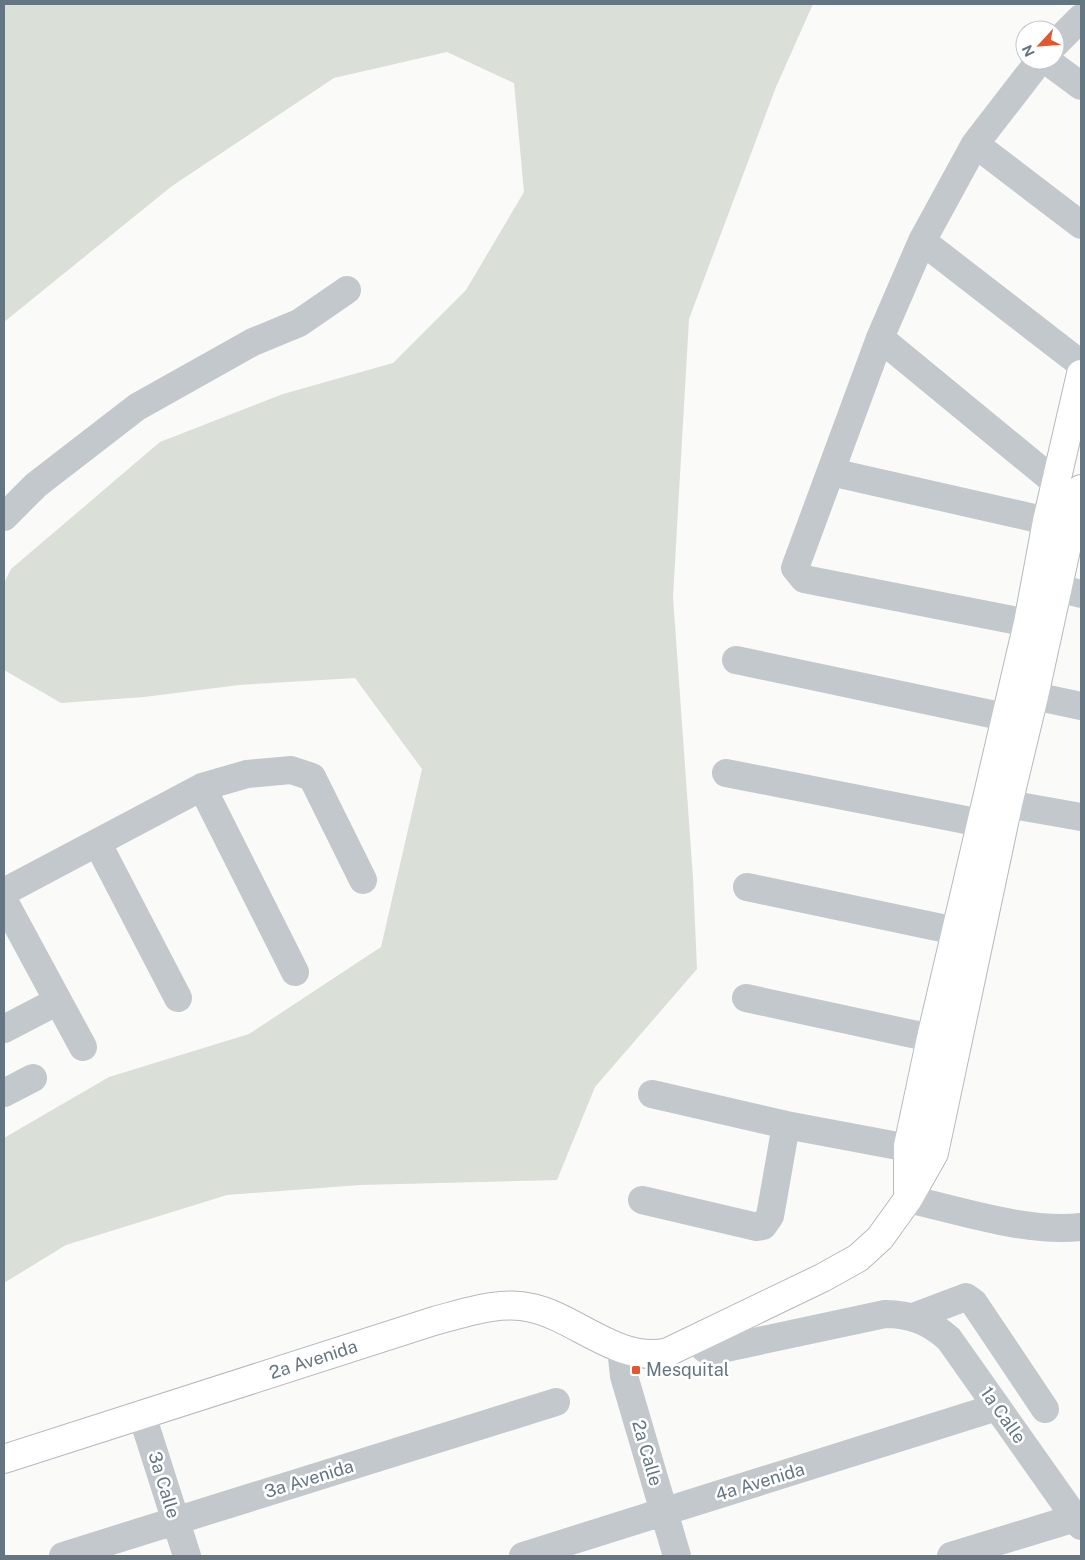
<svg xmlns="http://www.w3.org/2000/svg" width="1085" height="1560" viewBox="0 0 1085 1560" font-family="'Public Sans',sans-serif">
<rect width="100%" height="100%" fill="#fafaf8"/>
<path fill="#dadfd7" d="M 4,4 L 813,4 L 776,87 L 689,319 L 673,597 L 693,878 L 697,969 L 595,1087 L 557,1180 L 360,1185 L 227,1195 L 66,1245 L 4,1283 L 4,1138 L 109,1077 L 249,1034 L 381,947 L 422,769 L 355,678 L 239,685 L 144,697 L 61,703 L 4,670 L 4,583 L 11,569 L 160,442 L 283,394 L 393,363 L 466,290 L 524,192 L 514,83 L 447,52 L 334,78 L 172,186 L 4,322 Z"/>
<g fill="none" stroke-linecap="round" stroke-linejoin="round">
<g stroke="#b5babe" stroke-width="30">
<g id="major">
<path d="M 908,1197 L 908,1146 L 931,1038 L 1028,623 L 1047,521 L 1081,374"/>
<path id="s1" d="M 4,1459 L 434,1321 C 465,1313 500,1300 532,1308 C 577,1318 619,1364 668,1352 L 822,1278 L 858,1258 L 880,1238 L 908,1199 L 934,1153 L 1008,804 L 1034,696 L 1076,504 L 1081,489"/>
</g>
</g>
<path stroke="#c3c8cc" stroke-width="28" d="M 1055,44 L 1081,18
M 1046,60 L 1081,86
M 975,144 L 1081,225
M 922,241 L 1081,364
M 880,338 L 1055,482
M 831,472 L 1047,521
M 4,517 L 36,485 L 137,407 L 253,342 L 299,323 L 347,290
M 1058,588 L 1081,594
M 1028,623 L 804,579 L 795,568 L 880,338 L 922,241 L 975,144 L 1040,60
M 736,660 L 1005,717
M 1034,696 L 1081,706
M 726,773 L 981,823
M 202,787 L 295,972
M 1008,804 L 1081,817
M 98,844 L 178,998
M 747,887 L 956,931
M 4,892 L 202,787 L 247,774 L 291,770 L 312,777 L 363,880
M 4,901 L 83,1047
M 746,998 L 931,1038
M 4,1029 L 58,1001
M 4,1093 L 33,1078
M 652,1094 L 786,1125 L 930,1152
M 908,1199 C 962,1211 1026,1233 1081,1227
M 642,1200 L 757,1227 L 763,1226 L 770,1216 L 786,1125
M 913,1317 L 966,1297 L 974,1303 L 1045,1409
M 697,1340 L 705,1349 L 712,1351 L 885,1314 C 910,1314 929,1321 949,1339 L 1081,1526
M 621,1348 L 624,1376 L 677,1556
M 142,1415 L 187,1556
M 63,1556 L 556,1402
M 523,1556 L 997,1407
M 951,1556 L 1075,1518"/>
<use href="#major" stroke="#fff" stroke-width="28"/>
</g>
<rect fill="#e4572e" stroke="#fff" stroke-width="2" x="631" y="1365" width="10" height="10" rx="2.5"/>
<g text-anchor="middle" stroke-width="5" stroke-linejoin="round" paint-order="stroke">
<g font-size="18" fill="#657683" stroke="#fff">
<text dy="6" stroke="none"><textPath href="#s1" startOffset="325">2a Avenida</textPath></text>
<text transform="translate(1003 1415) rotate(55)" y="6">1a Calle</text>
<text transform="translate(647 1453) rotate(74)" y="6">2a Calle</text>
<text transform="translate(309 1479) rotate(-17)" y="6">3a Avenida</text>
<text transform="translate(760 1482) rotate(-17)" y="6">4a Avenida</text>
<text transform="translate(164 1485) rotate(73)" y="6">3a Calle</text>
</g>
<g font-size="18" fill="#657683" stroke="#fff" text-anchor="start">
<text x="646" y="1376">Mesquital</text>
</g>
</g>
<rect width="1085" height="1560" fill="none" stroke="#657683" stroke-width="10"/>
<g transform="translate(1040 45) rotate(244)"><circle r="24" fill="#ffffff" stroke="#c1c8cd"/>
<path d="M0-4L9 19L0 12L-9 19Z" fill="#e4572e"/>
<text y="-8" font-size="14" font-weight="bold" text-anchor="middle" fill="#657683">N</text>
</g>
</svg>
